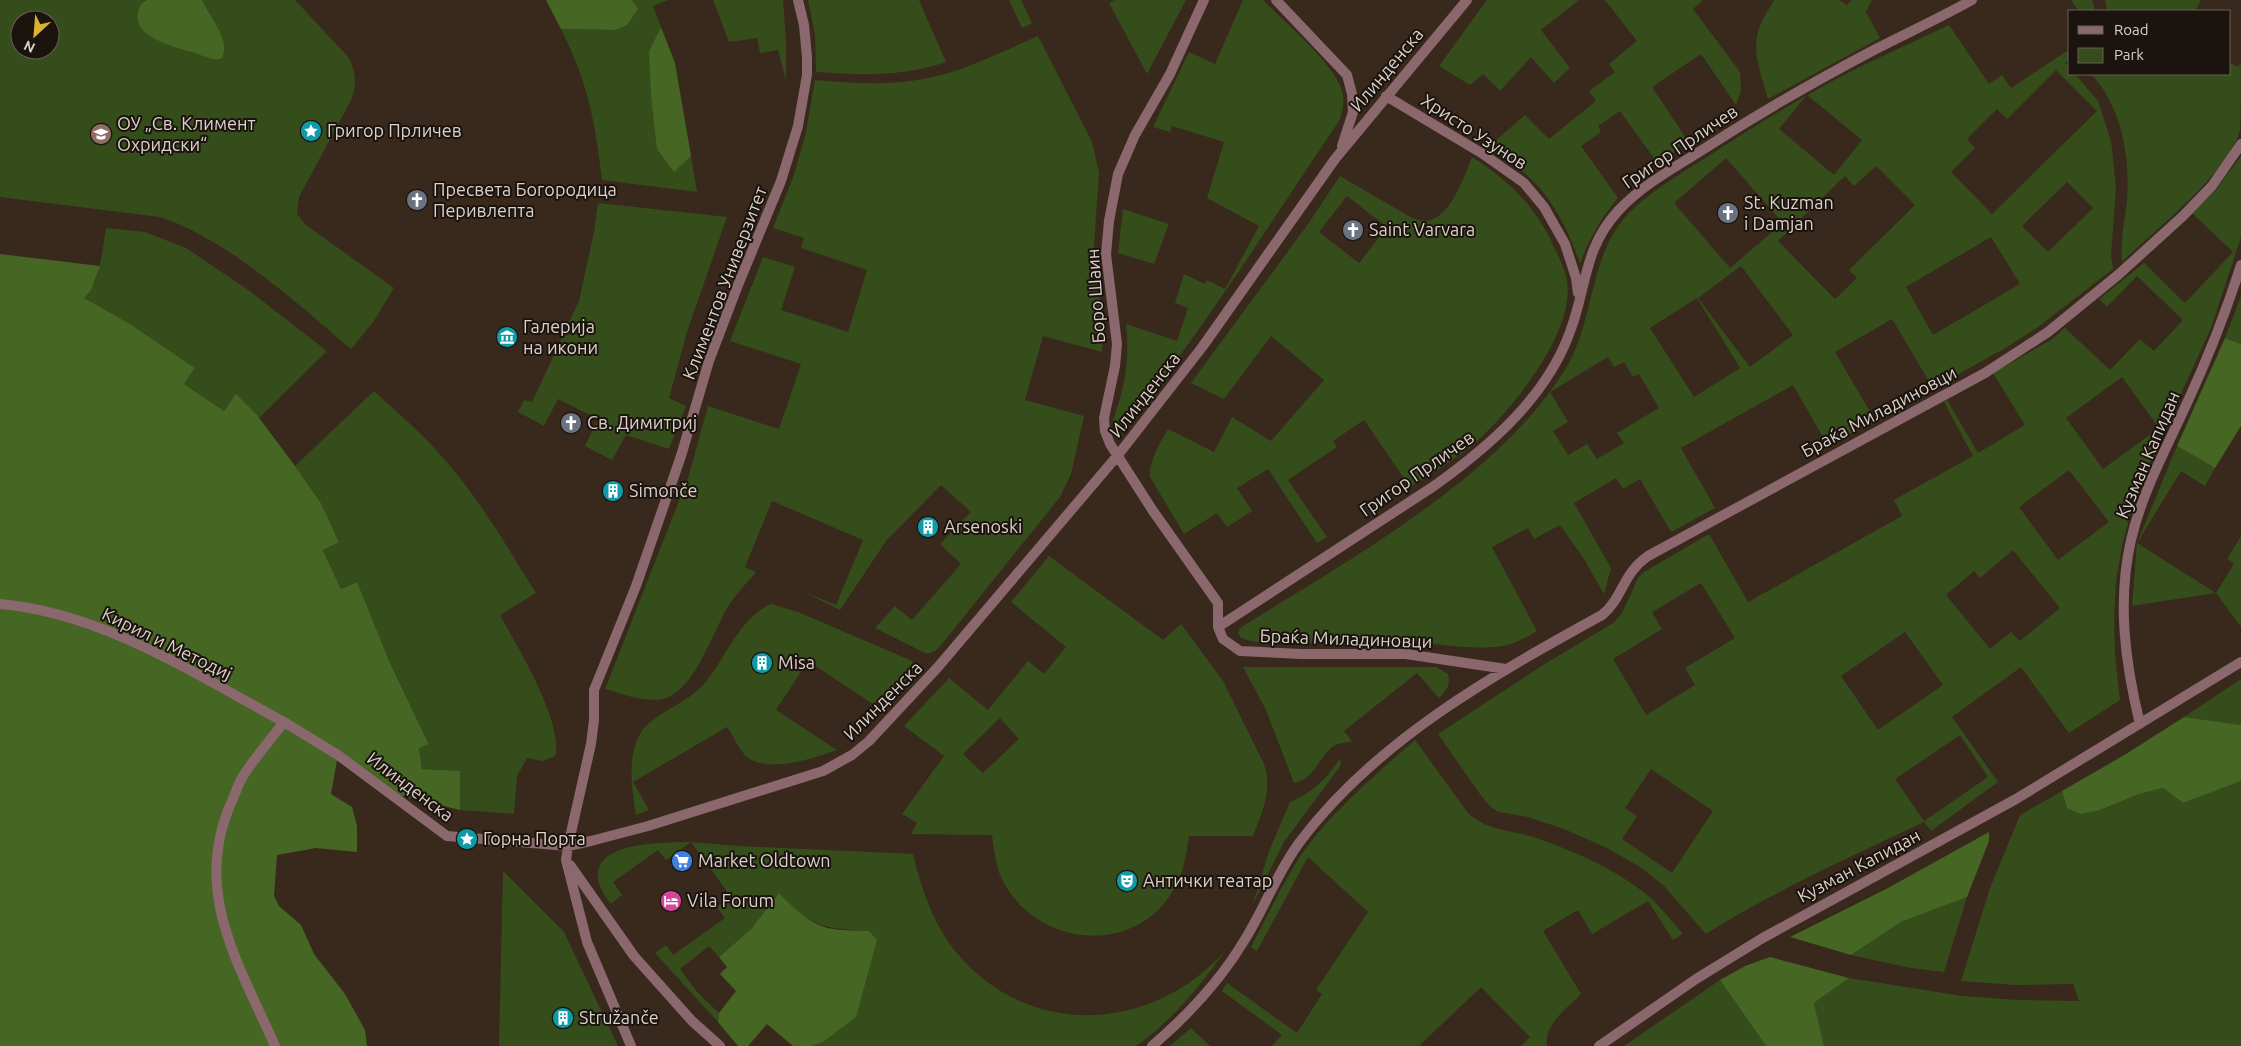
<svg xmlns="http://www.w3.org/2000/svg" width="2241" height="1046" viewBox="0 0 2241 1046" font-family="Ubuntu,sans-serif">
<rect width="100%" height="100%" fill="#39291d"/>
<path fill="#344d1a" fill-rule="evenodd" d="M 0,0 L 295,0 L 349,58 C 357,75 357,88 349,104 L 299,197 L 297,214 L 306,225 L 394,288 L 374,321 L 351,349 C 295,302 229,240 160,217 L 0,197 ZM 20,20 L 50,20 L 50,50 L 20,50 Z
M 632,0 L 668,0 L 653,6 L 661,27 L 649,51 L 674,171 L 691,156 L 697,192 L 602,180 C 595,121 588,83 561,29 L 615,30 L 638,10 Z
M 713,0 L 783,0 L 786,40 L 786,80 L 778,50 L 760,53 L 757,38 L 729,42 Z
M 808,0 L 919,0 L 946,62 C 903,77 861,75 816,72 L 815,34 Z
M 1009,0 L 1021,0 L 1032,23 L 1022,28 Z
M 1115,0 L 1186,0 L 1147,74 L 1109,3 Z
M 1243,0 L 1263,0 C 1284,22 1334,63 1342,91 C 1345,101 1343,111 1339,121 C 1269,224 1205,329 1126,425 L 1118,428 L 1113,424 L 1113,420 C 1125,387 1130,359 1126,324 L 1177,341 L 1188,308 L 1175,303 L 1184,274 L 1205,284 L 1207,280 L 1225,289 L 1259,226 L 1207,198 L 1224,142 L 1172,126 L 1170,132 L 1153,127 L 1189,52 L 1215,64 Z
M 1487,0 L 1579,0 L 1541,30 L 1570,68 L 1554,83 L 1531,57 L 1500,91 L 1483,74 L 1470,85 L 1439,66 Z
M 1605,0 L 1703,0 L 1693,9 L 1740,72 L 1741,91 L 1736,105 L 1701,54 L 1652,87 L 1686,138 L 1661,168 L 1620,111 L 1598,126 L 1601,132 L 1581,146 L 1618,198 C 1601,218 1589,239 1580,264 C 1570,233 1553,199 1529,177 C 1517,165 1501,157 1487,148 L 1525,115 L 1549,139 L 1596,101 L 1589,91 L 1615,72 L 1609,64 L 1637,41 Z
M 1774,0 L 1839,0 L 1847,5 L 1851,0 L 1872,0 L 1866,12 L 1880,38 L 1768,99 C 1763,80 1753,56 1757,36 C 1759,23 1768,11 1774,0 Z
M 2071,0 L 2092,0 L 2095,11 L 2076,11 L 2078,10 Z
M 2105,0 L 2201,0 L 2195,11 L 2107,11 Z
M 1949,25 L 1989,84 L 2002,75 L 2011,88 L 2070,49 L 2070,59 L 2065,63 L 2070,68 L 2070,74 L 2075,74 L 2098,101 L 2111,141 L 2116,187 L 2111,256 L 2113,269 L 2038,327 L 2009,346 L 1933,388 L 1892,319 L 1835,352 L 1876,422 L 1827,444 L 1793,385 L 1681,448 L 1715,508 L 1671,532 L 1640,479 L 1623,489 L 1616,478 L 1574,503 L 1611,568 L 1604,594 L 1584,559 L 1560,525 L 1534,539 L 1528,528 L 1492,547 L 1537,631 C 1527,637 1515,644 1503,646 C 1466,651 1430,642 1393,640 C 1352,638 1312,645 1271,643 C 1261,642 1251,642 1241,638 L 1238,633 L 1240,628 C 1348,560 1498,479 1566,368 C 1596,318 1588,252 1632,210 C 1654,189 1682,173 1707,157 C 1739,136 1772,115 1806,96 C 1851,69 1901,48 1949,25 ZM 2056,70 L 2097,111 L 1992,214 L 1951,172 L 1975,148 L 1967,139 L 1997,109 L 2007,119 ZM 1807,95 L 1862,140 L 1834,175 L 1779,129 ZM 1726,158 L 1783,223 L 1730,268 L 1674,203 ZM 1876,166 L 1915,205 L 1849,270 L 1857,278 L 1835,299 L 1778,241 L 1845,176 L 1854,186 ZM 2067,182 L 2093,208 L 2048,252 L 2022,226 ZM 1991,237 L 2020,284 L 1933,335 L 1906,287 ZM 1741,266 L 1793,335 L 1750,367 L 1698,298 ZM 1697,298 L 1740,368 L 1694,397 L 1650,328 ZM 1608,357 L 1614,367 L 1624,362 L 1633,377 L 1639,374 L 1659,408 L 1617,433 L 1624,443 L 1597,459 L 1587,444 L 1568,455 L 1553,431 L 1568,422 L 1550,392 Z
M 1038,36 L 1092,142 L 1099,173 L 1094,245 L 1103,330 L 1102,352 L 1043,336 L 1025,400 L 1084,416 L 1071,474 L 1060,497 L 942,644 L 935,651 L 927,654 L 875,628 L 895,606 L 912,620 L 961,564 L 940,544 L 971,512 L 941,485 L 886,541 L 840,610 L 802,591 L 836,605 L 863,540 L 772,501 L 745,567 L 756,572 C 747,583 735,595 727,608 C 713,633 694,689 666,698 C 647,704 623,694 605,689 L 688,478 L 708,406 L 779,429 L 801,364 L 730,341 L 763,257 L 795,267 L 781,310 L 848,332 L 867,270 L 801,248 L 804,238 L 773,228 L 794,175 L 806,132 L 815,80 C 851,83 887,86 923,79 C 963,72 1001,52 1038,36 Z
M 2241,62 C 2241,76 2241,121 2240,131 C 2224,177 2157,228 2122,262 C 2120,241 2125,221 2127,200 C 2130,156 2122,107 2091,74 L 2209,74 L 2212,76 L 2214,74 L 2230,74 L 2230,63 L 2238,67 Z
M 2241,156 L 2241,237 L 2211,328 L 2143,477 L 2132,508 L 2122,546 L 2116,581 L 2114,619 L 2115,655 L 2120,700 L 2069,733 L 2021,667 L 1952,717 L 1998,782 L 1931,831 L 1924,822 C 1850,857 1776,890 1706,934 L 1664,886 L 1640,867 L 1607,848 L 1564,829 L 1528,817 L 1499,812 L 1492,808 L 1482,797 L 1438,734 L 1540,667 L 1613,623 L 1622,613 L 1638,578 L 1644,572 L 1709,534 L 1748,602 L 1902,516 L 1894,500 L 1973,456 L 1944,402 L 1947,400 L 1978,453 L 2025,425 L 1993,373 L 2051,340 L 2065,328 L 2110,370 L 2140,339 L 2154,351 L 2183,320 L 2137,276 L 2107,307 L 2099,299 L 2144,263 L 2185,303 L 2233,252 L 2192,213 L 2216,190 ZM 2122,377 L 2159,428 L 2103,469 L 2066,418 ZM 2069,470 L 2109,522 L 2058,560 L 2019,507 ZM 2013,550 L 2060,608 L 2020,641 L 2011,632 L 1990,649 L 1946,595 L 1974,571 L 1980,578 ZM 1701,583 L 1735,638 L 1685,668 L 1695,685 L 1646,715 L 1613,659 L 1662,629 L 1652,612 ZM 1905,632 L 1943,685 L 1878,730 L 1841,676 ZM 1960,735 L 1988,777 L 1924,821 L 1895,779 ZM 1651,769 L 1713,811 L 1672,873 L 1622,839 L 1637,816 L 1625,808 Z
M 1472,157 C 1510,181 1537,208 1555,249 C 1560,259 1565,270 1567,281 C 1576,332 1508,416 1470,447 C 1451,462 1430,474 1410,487 L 1364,420 L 1333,441 L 1337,447 L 1288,480 L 1327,537 L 1317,543 L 1268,469 L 1237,488 L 1252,511 L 1227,527 L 1217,513 L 1184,534 L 1150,477 C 1149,459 1160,444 1168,429 L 1214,452 L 1232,417 L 1271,441 L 1324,380 L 1271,336 L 1224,399 L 1191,383 L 1308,224 L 1340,176 L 1412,218 C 1418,220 1425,222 1431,220 C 1452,213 1465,175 1472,157 ZM 1347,196 L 1387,227 L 1359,263 L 1319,232 Z
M 598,203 L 727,217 L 687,332 L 669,398 L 686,406 L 669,449 L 626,435 L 612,460 L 585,446 L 598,419 L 558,399 L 544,426 L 518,412 L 524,400 L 532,402 L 579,301 L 594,232 Z
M 1123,209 L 1169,224 L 1154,264 L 1118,253 Z
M 106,228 L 145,232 L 186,248 L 247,289 L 327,351 L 259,418 L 236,395 L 224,411 L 184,384 L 195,368 L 130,324 L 83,298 C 101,281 102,251 106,228 Z
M 2241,296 L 2241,344 L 2225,338 Z
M 374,391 C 398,413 424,435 445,460 C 481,501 507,547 536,593 L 500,615 C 517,646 564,723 555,756 L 543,761 L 527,758 L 517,776 L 514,814 L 460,810 L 460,771 L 422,769 L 419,748 L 429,743 L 390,663 L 356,582 L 341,589 L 323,549 L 339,542 L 321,503 L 295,466 Z
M 2177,446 L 2215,468 L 2205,486 L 2181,471 L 2137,543 L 2216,593 L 2234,564 L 2227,559 L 2241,536 L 2241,627 L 2216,593 L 2132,606 L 2137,543 Z
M 1049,556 L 1163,640 L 1181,624 L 1223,681 L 1264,764 C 1273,789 1262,813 1253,836 L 1189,836 C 1186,857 1183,876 1171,894 C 1129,959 1030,944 1000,875 C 995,862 994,848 992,835 L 911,834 L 917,823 L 902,814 L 944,756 L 904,726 L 949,678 L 988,710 L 1028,661 L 1044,674 L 1066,647 L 1011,602 ZM 1000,718 L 1019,739 L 983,773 L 963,754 Z
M 771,604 L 798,612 L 910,660 L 914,663 L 911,674 L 879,708 L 808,661 L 776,710 L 837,750 C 814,758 764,776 744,754 C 737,746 733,735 727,727 L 633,782 L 649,810 L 636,815 C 632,790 627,759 639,736 C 650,714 683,706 701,687 C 725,662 737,619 771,604 Z
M 1243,667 L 1436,667 L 1448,674 C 1451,685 1446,691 1439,698 L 1417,673 L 1344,731 L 1352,741 C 1346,743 1337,743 1332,747 C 1318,759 1314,779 1294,783 L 1266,710 Z
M 2241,679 L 2241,725 L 2184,717 Z
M 1415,740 L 1468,813 C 1487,831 1513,830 1536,838 C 1574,851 1615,869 1646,894 C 1660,906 1671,920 1683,934 L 1673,940 L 1648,901 L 1592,934 L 1578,910 L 1543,931 L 1581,994 C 1567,1008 1544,1024 1547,1046 L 1521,1046 L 1530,1037 L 1481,987 L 1419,1046 L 1272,1046 L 1282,1035 L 1222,991 L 1227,983 L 1297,1033 L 1322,994 L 1316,990 L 1368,912 L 1308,857 L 1257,951 L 1251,947 C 1266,919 1279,890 1296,863 C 1324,818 1375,775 1415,740 Z
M 1340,759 L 1341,765 L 1284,842 L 1253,904 L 1269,851 L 1290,802 C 1315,791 1324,781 1340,759 Z
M 2241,781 L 2241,1046 L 1824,1046 L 1814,1003 L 1849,978 L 1962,996 L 2018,1000 L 2079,1001 L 2073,984 L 2015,985 L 1961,981 L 1990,888 L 2020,815 L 2062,791 L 2067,808 L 2100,810 L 2139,794 L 2163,788 L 2183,803 Z
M 691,842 L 738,846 L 913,854 C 921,888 933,923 955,951 C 1027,1039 1151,1034 1225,951 C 1200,986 1172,1021 1136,1046 L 812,1046 L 823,1042 L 869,931 C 841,929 822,930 798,912 C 791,907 785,899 779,893 L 751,929 L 719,957 L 709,946 L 680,969 L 698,993 L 719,1013 L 718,1022 L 655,953 L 666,945 L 673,955 L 725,918 L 717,907 L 731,897 L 691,842 L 666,860 L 658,850 L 613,882 L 622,895 L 611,904 C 605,896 598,887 598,876 C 597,840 668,843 691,842 Z
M 503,871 L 564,932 L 618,1046 L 499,1046 Z
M 1967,897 L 1944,972 L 1911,968 L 1851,955 L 1901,922 Z
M 1720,980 L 1766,1046 L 1624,1046 Z
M 1191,1028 L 1210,1046 L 1170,1046 Z"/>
<path fill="#466623" d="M 147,0 L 202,0 C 209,17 231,39 222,58 C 213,62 202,55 192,52 C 175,47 132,37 138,12 C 139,6 142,3 147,0 Z
M 546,0 L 632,0 L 638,9 L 627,25 L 615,30 L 561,29 Z
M 661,27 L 675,63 L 691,156 L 674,172 L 657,149 L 651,95 L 649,51 Z
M 0,254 L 100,266 L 91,290 L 84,298 L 130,324 L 195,368 L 184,384 L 224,411 L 236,394 L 257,415 L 295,466 L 321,503 L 339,542 L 323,550 L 341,589 L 357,582 L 390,663 L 429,744 L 419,748 L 422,769 L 460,771 L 460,810 L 390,793 L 338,755 L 331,794 L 352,807 L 357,826 L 357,852 L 316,848 L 277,855 L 274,896 L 279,906 L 301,925 L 314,954 L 345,994 L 365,1030 L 367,1046 L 0,1046 Z
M 2225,338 L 2241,344 L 2241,426 L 2215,468 L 2177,446 Z
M 2184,717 L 2241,725 L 2241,781 L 2183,803 L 2163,788 L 2139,794 L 2100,810 L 2081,814 L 2067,808 L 2062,791 L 2126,754 Z
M 1989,832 L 1989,841 L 1967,897 L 1901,922 L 1851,955 L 1790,937 L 1888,888 Z
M 779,893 C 794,908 811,926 833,929 C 845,931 857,930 869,931 L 877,940 L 856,1017 L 823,1042 L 812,1046 L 793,1046 L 767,1024 L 748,1046 L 738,1046 L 718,1022 L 719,1013 L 736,991 L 720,974 L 727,967 L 719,957 L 751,929 Z
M 1770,957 L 1849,978 L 1814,1003 L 1824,1046 L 1766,1046 L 1720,980 L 1745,966 Z"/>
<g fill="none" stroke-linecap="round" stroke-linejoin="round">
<path stroke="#8b686d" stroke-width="10" d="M 1204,0 L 1170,74 L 1135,135 L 1118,174 L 1109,221 L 1106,254 L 1117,344 L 1115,366 L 1104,418 L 1105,431 L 1110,444 L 1153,511 L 1218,603 L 1218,627 L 1223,639 L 1240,651 L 1301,654 L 1406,654 L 1506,669
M 1276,0 L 1347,75 L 1352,94 L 1353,112 L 1342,146
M 1386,96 L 1483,154 L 1524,183 L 1544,207 L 1565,244 L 1576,278 L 1578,293
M 0,604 C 103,613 195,674 284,722
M 1218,627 L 1434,486 C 1490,446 1548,396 1571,329 C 1587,285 1584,248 1618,211 C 1643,184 1677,166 1707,147 C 1761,112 1817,80 1874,50 C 1907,33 1940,18 1972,0
M 2140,724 C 2125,663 2117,601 2131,540 C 2142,492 2167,447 2187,403 C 2208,358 2226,312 2241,265
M 570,865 L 634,956 L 692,1021 L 720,1046
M 275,1046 C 239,964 191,891 232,801 C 236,792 239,781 245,773 C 257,755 271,739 284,722 L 338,755 L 447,836 L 568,846 L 591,841 L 648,826 L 823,771 L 852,755 L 869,741 L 938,667 L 1118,455 L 1203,346 L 1335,159 L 1467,0
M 631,1046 L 587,942 L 566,860 L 568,846 L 591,744 L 594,720 L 594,690 L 636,586 L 681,456 L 709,361 L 738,285 L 781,181 L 798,126 L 807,75 L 807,57 L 804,25 L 798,0
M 1152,1046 C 1187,1016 1220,981 1244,941 C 1264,909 1277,873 1299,843 C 1375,741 1493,675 1602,615 C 1623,598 1622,574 1648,556 L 1985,373 L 2048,332 L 2118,275 L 2183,216 L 2212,186 L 2241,144
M 1599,1046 L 1696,979 L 1761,939 L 2016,799 L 2241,662"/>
</g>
<defs>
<g id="sight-disc" transform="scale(1.125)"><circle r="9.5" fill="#0f9aa8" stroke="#1b130e"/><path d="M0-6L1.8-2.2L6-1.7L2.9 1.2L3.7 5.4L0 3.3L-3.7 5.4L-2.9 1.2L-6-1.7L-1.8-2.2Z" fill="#fff"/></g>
<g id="school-disc" transform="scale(1.125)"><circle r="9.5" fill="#8d6e63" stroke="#1b130e"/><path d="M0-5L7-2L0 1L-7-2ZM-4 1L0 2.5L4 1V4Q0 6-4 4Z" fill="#fff"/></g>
<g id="church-disc" transform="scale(1.125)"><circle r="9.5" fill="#6b7280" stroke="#1b130e"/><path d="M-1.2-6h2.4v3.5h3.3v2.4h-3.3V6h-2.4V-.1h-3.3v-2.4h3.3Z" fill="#fff"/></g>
<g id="museum-disc" transform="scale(1.125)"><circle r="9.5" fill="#0f9aa8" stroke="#1b130e"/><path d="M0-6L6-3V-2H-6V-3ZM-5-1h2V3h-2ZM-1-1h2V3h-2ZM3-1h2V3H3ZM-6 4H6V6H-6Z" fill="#fff"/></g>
<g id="building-disc" transform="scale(1.125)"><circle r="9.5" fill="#0f9aa8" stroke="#1b130e"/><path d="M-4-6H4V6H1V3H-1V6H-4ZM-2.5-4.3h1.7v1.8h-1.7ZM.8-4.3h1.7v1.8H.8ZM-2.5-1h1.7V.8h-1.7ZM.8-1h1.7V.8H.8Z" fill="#fff"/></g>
<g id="supermarket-disc" transform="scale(1.125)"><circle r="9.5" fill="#3f7fe0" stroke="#1b130e"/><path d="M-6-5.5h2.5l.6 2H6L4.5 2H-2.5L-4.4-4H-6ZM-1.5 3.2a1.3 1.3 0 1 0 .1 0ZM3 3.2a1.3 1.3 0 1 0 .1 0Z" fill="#fff"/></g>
<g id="theatre-disc" transform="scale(1.125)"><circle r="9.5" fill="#0f9aa8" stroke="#1b130e"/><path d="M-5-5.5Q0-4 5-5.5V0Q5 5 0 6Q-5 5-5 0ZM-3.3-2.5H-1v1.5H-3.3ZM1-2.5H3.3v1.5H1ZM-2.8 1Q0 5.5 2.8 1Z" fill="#fff"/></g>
<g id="hotel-disc" transform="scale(1.125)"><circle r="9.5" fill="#d1479c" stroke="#1b130e"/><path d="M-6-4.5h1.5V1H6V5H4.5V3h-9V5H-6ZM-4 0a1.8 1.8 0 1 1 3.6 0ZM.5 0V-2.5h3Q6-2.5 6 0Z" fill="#fff"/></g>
</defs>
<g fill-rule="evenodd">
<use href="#sight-disc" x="311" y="131"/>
<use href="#school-disc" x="101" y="134"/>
<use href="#church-disc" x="417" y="200"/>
<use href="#church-disc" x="1728" y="213"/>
<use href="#church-disc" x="1353" y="230"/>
<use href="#museum-disc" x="507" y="337"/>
<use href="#church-disc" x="571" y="423"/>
<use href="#building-disc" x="613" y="491"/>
<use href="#building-disc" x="928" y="527"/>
<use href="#building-disc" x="762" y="663"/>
<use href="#sight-disc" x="467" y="839"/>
<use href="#supermarket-disc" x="682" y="861"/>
<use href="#theatre-disc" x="1127" y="881"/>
<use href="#hotel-disc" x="671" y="901"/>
<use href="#building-disc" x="563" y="1018"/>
</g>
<g text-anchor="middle" stroke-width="4" stroke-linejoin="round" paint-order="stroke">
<g font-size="18" fill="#dcd1ca" stroke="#1b130e">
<text transform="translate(1387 70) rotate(-50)" y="6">Илинденска</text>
<text transform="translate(1474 132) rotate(33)" y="6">Христо Узунов</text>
<text transform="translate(1680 147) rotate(-34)" y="6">Григор Прличев</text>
<text transform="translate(725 283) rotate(-69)" y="6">Климентов Универзитет</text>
<text transform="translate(1096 296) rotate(-94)" y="6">Боро Шаин</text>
<text transform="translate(1145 395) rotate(-52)" y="6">Илинденска</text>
<text transform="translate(1879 412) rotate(-28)" y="6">Браќа Миладиновци</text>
<text transform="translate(2148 455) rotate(-67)" y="6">Кузман Капидан</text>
<text transform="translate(1417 474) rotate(-35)" y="6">Григор Прличев</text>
<text transform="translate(1346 639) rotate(2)" y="6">Браќа Миладиновци</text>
<text transform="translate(167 644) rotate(26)" y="6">Кирил и Методиј</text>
<text transform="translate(883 701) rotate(-45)" y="6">Илинденска</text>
<text transform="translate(410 787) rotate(37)" y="6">Илинденска</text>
<text transform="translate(1859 866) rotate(-28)" y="6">Кузман Капидан</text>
</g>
<g font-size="18" fill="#dcd1ca" stroke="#1b130e" text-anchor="start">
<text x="117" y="130">ОУ „Св. Климент<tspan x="117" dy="21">Охридски“</tspan></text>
<text x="327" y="137">Григор Прличев</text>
<text x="433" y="196">Пресвета Богородица<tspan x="433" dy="21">Перивлепта</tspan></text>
<text x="1744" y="209">St. Kuzman<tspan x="1744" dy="21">i Damjan</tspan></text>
<text x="1369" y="236">Saint Varvara</text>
<text x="523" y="333">Галерија<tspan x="523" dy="21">на икони</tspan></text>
<text x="587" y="429">Св. Димитриј</text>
<text x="629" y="497">Simonče</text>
<text x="944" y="533">Arsenoski</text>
<text x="778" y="669">Misa</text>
<text x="483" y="845">Горна Порта</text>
<text x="698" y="867">Market Oldtown</text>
<text x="1143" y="887">Антички театар</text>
<text x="687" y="907">Vila Forum</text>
<text x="579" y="1024">Stružanče</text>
</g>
</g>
<rect x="2068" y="10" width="162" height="65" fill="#1b130e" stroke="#685f59"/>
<rect x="2078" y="26" width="25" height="8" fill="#8b686d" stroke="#685f59"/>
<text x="2114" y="35" font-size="15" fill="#dcd1ca">Road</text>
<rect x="2078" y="48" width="25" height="15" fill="#344d1a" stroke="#685f59"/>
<text x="2114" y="60" font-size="15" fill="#dcd1ca">Park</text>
<g transform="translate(35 35) rotate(206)"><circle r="24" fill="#1b130e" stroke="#685f59"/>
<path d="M0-4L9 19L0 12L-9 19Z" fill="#dcb233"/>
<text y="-8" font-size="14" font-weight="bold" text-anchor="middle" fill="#dcd1ca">N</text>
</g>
</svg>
